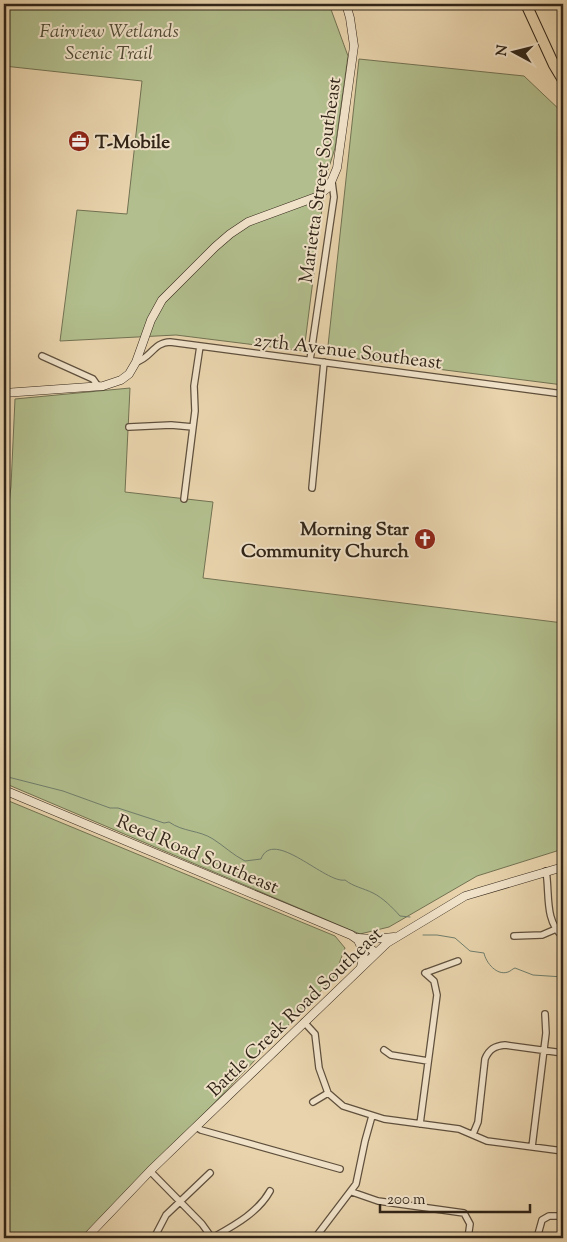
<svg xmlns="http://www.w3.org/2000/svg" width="567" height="1242" viewBox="0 0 567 1242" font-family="'Sorts Mill Goudy',serif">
<rect width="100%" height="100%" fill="#e8d3ac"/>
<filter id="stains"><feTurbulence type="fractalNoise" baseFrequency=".004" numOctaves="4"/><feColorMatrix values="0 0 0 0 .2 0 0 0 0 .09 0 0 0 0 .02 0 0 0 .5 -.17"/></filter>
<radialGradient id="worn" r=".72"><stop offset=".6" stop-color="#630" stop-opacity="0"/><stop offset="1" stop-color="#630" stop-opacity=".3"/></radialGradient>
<path fill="#b2be8d" stroke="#727252" d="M 4,4 L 329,4 L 348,56 L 335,148 L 326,177 L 304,351 L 176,335 L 60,341 L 77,210 L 127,214 L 142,81 L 4,66 Z
M 359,59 L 524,76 L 563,113 L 563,385 L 327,355 Z
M 130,388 L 125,492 L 213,502 L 203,578 L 563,623 L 563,849 L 477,876 L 389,927 L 360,934 L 4,783 L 4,549 L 11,486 L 15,399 Z
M 4,799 L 335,936 L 345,948 L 334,977 L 86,1238 L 4,1238 Z"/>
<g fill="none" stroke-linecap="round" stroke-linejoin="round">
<path stroke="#6f7e6c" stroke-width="1" d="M 4,776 L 63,791 L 110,808 L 118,808 L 164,823 L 169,822 C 183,832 199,830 213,839 C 224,846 233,855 245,861 L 261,859 C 273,827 326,884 345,880 C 354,887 363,888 373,893 C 383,898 392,907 400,916 L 410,917
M 423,935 L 437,935 L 455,938 L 470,951 L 484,953 C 486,963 497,976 508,972 C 511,971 512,969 515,968 L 533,975 L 563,977"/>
<g stroke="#5f503d" stroke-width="8">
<path id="street" d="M 42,356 L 93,379 L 98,386
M 310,360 L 334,197 L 332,182
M 136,362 C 150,359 154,342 170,342 L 563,394
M 129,427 L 171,425 L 193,427
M 312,488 L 324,362
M 184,499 L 195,411 L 194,386 L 200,346
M 546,871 C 550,894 544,920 563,937
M 514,936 L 542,935 L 556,929
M 425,973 L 458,961
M 304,1022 L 315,1034 L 319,1068 L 328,1093 L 343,1106 L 384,1119 L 459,1129 L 487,1141 L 563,1151
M 384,1050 L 391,1055 L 428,1061
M 313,1102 L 328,1093
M 420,1124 L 437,995 L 434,981 L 425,973
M 196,1127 L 201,1130 L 340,1169
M 473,1134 L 478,1122 L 485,1059 C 489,1049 495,1046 505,1045 L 563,1053
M 532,1147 L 546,1033 L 545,1014
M 150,1171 L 202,1224 L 212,1238
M 352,1192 L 378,1201 L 464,1213 L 470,1224 L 468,1238
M 154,1238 L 166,1215 L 210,1173
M 212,1238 C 233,1226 258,1213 270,1191
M 315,1238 L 356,1184 L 365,1141 L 372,1116
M 537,1238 L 542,1220 L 549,1216 L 563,1216"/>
</g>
<g stroke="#312518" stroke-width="9">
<path id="secondary" d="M 4,393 L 103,386 L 121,380 L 129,374 L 136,362 L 151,320 L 162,300 L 215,247 L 230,234 L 248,222 L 316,197 L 329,187 L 337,168 L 354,46 L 350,18 L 346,4
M 4,790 L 351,935 L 375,952
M 358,938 L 373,939 L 394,937
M 358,940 L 364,953 L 361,967
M 86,1238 L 150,1171 L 387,943 L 465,896 L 563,867"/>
</g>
<g stroke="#312518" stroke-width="12">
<path id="highway" d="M 526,4 L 554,65 L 563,80"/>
</g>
<use href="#street" stroke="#f0e2c9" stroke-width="5.5"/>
<use href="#secondary" stroke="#f0e2c9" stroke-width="8"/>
<use href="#highway" stroke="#e8d3ac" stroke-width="10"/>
</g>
<defs>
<g id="office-disc" transform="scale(1.125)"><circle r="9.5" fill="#8f2418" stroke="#f0e2c9"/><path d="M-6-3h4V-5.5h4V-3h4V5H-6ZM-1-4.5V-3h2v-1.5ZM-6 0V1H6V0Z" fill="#fff"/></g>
<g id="church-disc" transform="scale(1.125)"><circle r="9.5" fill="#8f2418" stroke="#f0e2c9"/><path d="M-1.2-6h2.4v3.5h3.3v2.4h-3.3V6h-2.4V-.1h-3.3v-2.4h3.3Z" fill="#fff"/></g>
</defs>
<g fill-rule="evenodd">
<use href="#office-disc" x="79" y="141"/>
<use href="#church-disc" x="425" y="539"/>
</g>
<g text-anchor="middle" stroke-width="4" stroke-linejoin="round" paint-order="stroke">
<g font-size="19" font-style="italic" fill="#514b35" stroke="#f0e2c9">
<text x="109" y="37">Fairview Wetlands<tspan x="109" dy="22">Scenic Trail</tspan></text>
</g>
<g font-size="19" font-weight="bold" fill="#312518" stroke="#f0e2c9" text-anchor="start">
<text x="95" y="148">T-Mobile</text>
<text x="409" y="535" text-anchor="end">Morning Star<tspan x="409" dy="22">Community Church</tspan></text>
</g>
<g font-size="19" fill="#312518" stroke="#f0e2c9">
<text transform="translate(319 180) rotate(-82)" y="7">Marietta Street Southeast</text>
<text transform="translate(348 350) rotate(7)" y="7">27th Avenue Southeast</text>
<text transform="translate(198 853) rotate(23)" y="7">Reed Road Southeast</text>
<text transform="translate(294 1011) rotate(-44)" y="7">Battle Creek Road Southeast</text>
</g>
</g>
<rect width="567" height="1242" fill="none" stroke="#e8d3ac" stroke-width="20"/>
<rect x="5" y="5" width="557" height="1232" fill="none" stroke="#312518" stroke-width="2.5"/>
<rect x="10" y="10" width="547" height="1222" fill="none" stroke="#312518"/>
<g transform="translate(514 52) rotate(277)" stroke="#f0e2c9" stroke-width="4" paint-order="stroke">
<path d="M0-4L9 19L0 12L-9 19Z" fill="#312518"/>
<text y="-8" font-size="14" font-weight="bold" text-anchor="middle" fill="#312518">N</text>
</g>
<path d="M380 1204v8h150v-8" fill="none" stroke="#312518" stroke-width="2.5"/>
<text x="387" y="1204" font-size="15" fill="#312518" stroke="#f0e2c9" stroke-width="4" paint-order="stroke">200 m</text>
<rect width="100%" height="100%" filter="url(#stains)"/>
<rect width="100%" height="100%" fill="url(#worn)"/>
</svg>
